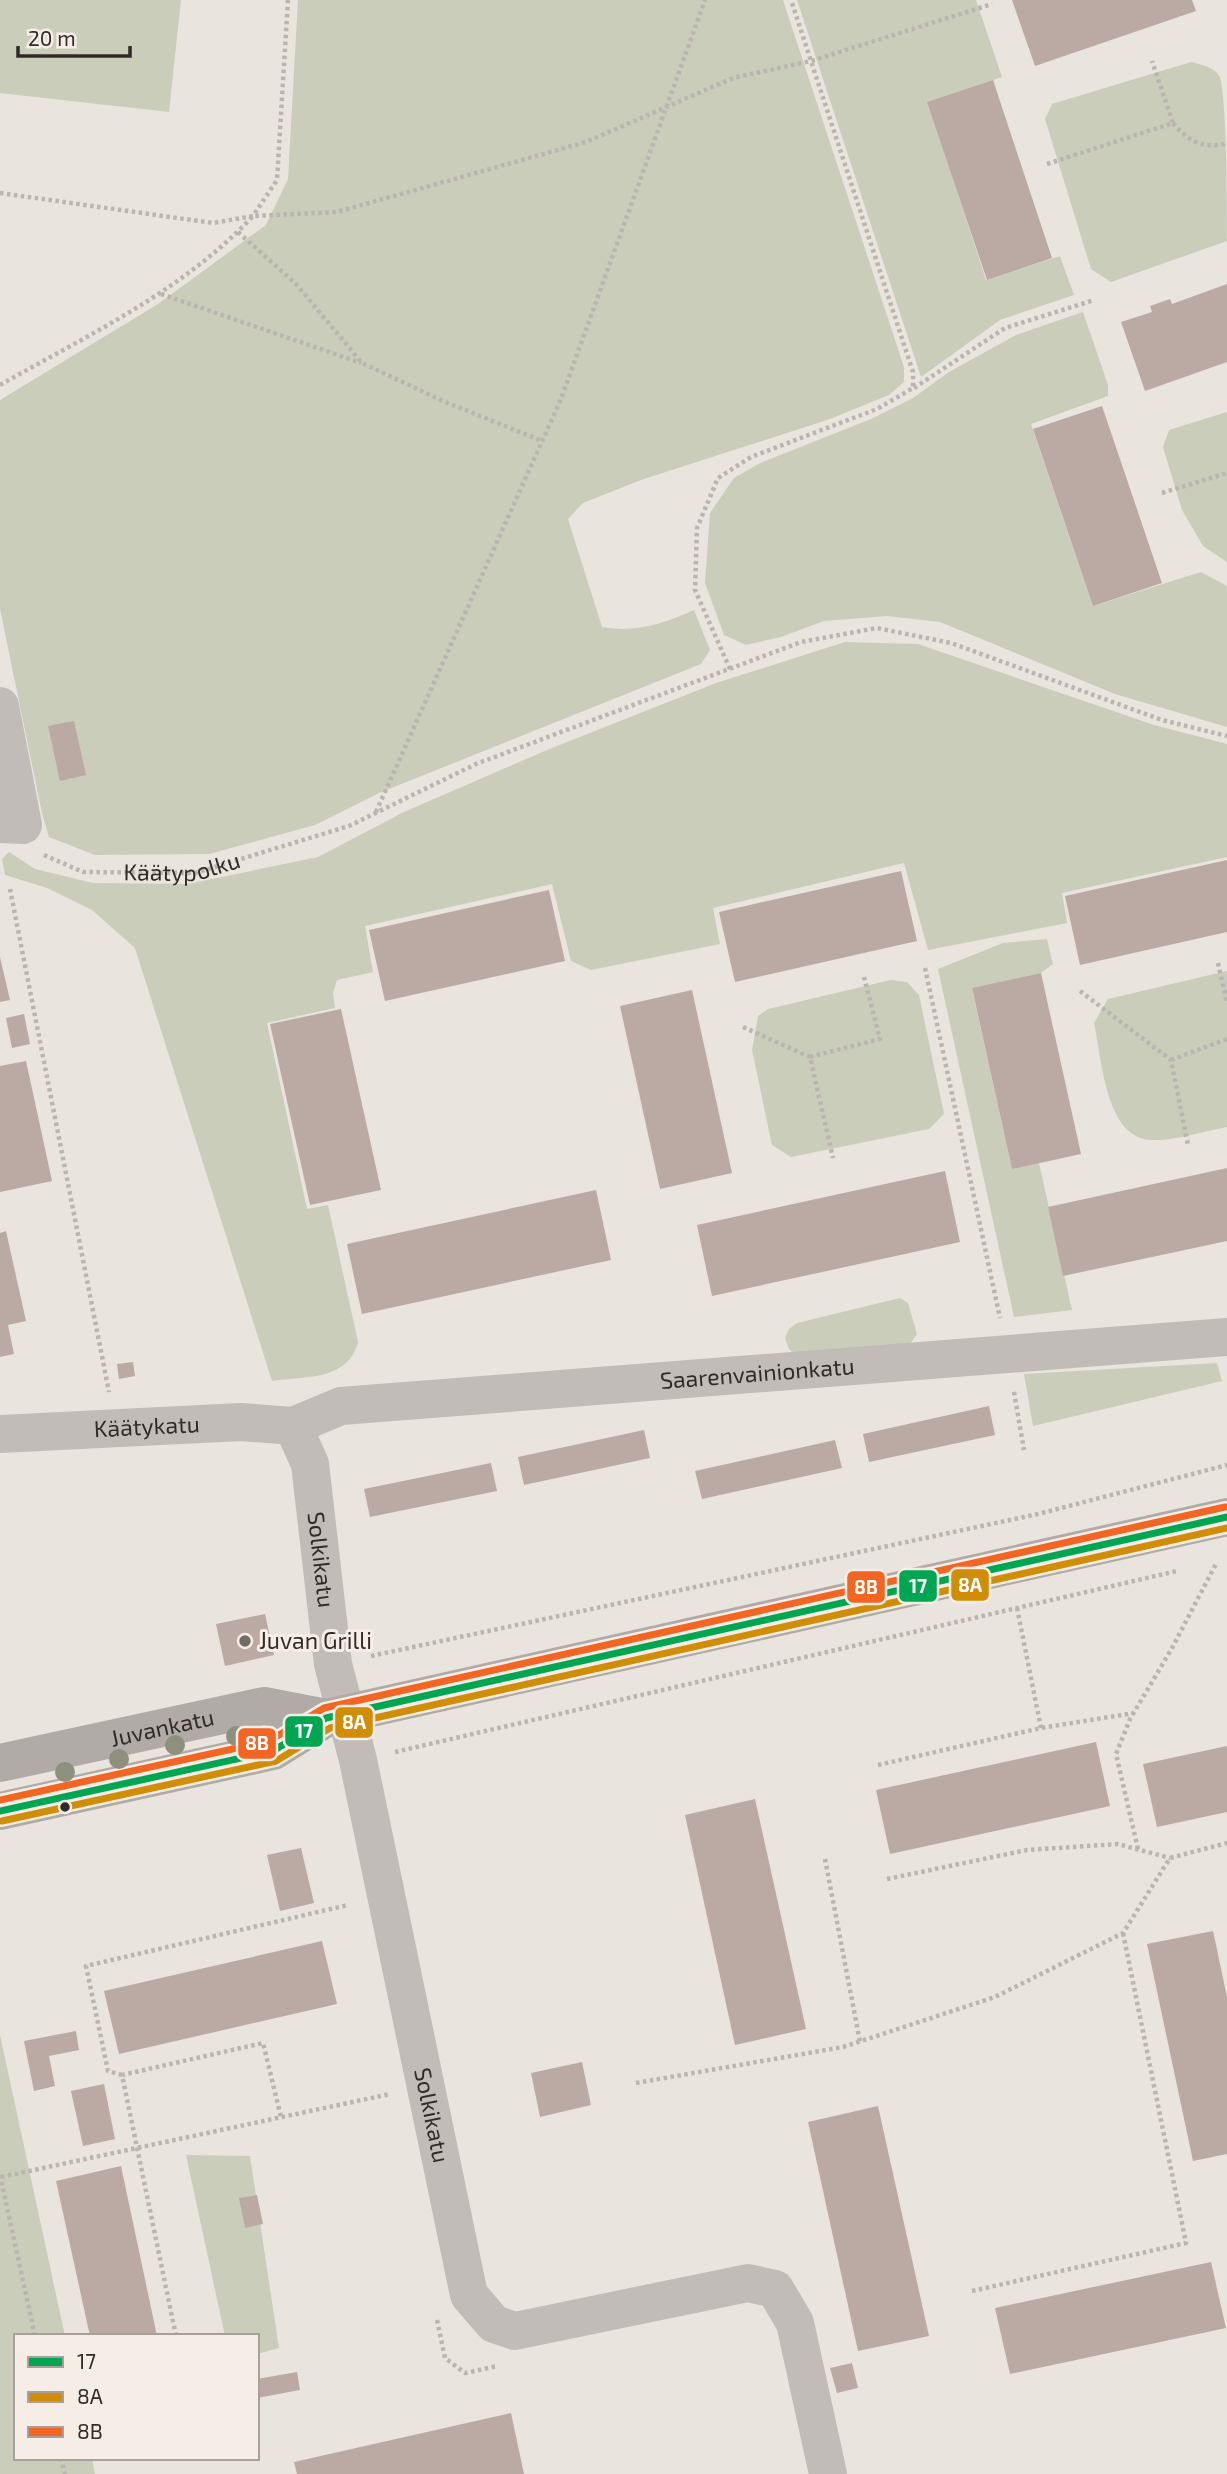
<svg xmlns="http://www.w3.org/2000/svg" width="1227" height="2474" viewBox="0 0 1227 2474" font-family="'Exo 2',sans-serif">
<rect width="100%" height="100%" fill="#e9e4de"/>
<path fill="#cacdba" d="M 0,0 L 181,0 L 169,112 L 0,93 Z
M 298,0 L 783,0 L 904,367 L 904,382 L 889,395 L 830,419 L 641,480 L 583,503 L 568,519 L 602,627 C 636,633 663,624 694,610 L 710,650 L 701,664 L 379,793 L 315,825 L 209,854 L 95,855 L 49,837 L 42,813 L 0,609 L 0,400 L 158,304 L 266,225 L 288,179 Z
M 797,0 L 976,0 L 1002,77 L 928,102 L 986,280 L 1060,256 L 1074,295 L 1000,320 L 921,377 Z
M 1191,62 C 1202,65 1213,66 1220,77 C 1227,104 1227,206 1227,241 L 1111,282 L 1091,269 L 1045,119 L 1052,104 Z
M 1083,312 L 1108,385 L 1108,396 L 1031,424 L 1093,606 L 1201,572 L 1227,586 L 1227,727 L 1115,694 L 940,622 L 887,616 L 824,621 L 781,637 L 746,645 L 724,635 L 705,583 L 710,513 L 734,478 L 760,463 L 871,419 L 913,398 L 949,372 L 1016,335 Z
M 1227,412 L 1227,562 L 1203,546 L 1182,510 L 1163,447 L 1169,430 Z
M 845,642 L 918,644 L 1154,725 L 1227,744 L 1227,857 L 1062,893 L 1067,923 L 928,950 L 904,863 L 713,908 L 720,944 L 591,970 L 571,961 L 552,884 L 365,926 L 373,972 L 337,980 L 333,993 L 335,1008 L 267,1023 L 307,1209 L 328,1205 L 358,1342 C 348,1381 306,1376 272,1381 L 135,948 L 92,910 L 47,888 L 5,875 L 2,859 L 9,852 L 35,869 L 93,883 L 188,884 L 318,857 L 404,812 L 547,750 L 716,683 Z
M 1047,939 L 1053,964 L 1041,973 L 972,989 L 1012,1169 L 1039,1163 L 1072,1310 L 1014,1317 L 938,969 L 1003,943 Z
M 1227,971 L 1227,1127 C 1204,1131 1175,1141 1152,1140 C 1105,1139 1102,1058 1094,1023 L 1108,999 Z
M 891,980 L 907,982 L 919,995 L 944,1114 L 929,1129 L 791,1157 L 772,1145 L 752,1050 L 758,1016 L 768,1009 Z
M 900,1298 L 908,1303 L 917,1334 L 910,1344 L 797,1355 L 789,1349 L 785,1338 L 789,1329 L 797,1323 Z
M 1217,1363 L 1222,1381 L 1033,1426 L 1024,1374 Z
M 0,2035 L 65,2336 L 16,2336 L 16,2458 L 92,2458 L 95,2474 L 0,2474 Z
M 186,2155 L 250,2156 L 279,2348 L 257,2354 L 257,2336 L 225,2336 Z"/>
<path fill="#baaaa3" d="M 1012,0 L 1192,0 L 1196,11 L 1035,66 Z
M 993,80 L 1052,258 L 987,280 L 927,102 Z
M 1227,284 L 1227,362 L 1145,391 L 1121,322 L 1152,312 L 1150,306 L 1170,299 L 1172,304 Z
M 1102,406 L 1162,583 L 1093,606 L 1033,429 Z
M 74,721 L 86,775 L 60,781 L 48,726 Z
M 1227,860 L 1227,932 L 1080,965 L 1065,896 Z
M 901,871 L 917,941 L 735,982 L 719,912 Z
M 549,890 L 565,961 L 385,1001 L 369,930 Z
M 0,957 L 10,1000 L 0,1002 Z
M 1041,973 L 1081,1154 L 1012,1169 L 972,988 Z
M 692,990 L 732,1173 L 660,1189 L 620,1006 Z
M 341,1009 L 381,1190 L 310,1205 L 270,1024 Z
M 24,1014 L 30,1044 L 12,1048 L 6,1018 Z
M 26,1061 L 52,1181 L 0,1192 L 0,1066 Z
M 1227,1168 L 1227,1241 L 1063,1276 L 1048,1207 Z
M 945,1171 L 960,1242 L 712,1296 L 697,1225 Z
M 596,1190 L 611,1260 L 362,1314 L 347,1244 Z
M 6,1231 L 26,1321 L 8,1325 L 14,1354 L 0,1357 L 0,1233 Z
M 133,1362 L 135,1376 L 119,1379 L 117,1364 Z
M 989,1406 L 995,1435 L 869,1462 L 863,1434 Z
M 644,1430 L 650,1458 L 524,1485 L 518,1457 Z
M 835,1440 L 842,1468 L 702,1499 L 695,1471 Z
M 491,1463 L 497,1491 L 370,1517 L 364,1489 Z
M 265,1614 L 274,1655 L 225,1666 L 216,1624 Z
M 1096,1742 L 1110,1806 L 890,1854 L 876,1790 Z
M 1227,1746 L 1227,1812 L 1157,1827 L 1143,1764 Z
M 755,1799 L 806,2029 L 735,2045 L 685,1815 Z
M 301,1848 L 314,1903 L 280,1911 L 267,1855 Z
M 1213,1931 L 1227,1997 L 1227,2154 L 1193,2161 L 1147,1944 Z
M 322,1941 L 337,2004 L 119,2054 L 104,1991 Z
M 76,2031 L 79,2050 L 49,2056 L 55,2086 L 34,2091 L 24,2041 Z
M 582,2062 L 591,2105 L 540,2117 L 531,2073 Z
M 104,2084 L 115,2139 L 83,2146 L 71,2091 Z
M 878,2106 L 929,2336 L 858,2351 L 808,2122 Z
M 121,2166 L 157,2336 L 90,2336 L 56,2181 Z
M 257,2195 L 263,2224 L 245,2228 L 239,2198 Z
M 1211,2262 L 1226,2328 L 1010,2374 L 995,2308 Z
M 852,2363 L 858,2388 L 837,2393 L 830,2368 Z
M 297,2372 L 300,2390 L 257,2398 L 257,2379 Z
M 511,2413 L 524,2474 L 297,2474 L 294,2462 Z"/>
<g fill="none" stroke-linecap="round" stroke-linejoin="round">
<g stroke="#bbb5b0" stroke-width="4.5" stroke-dasharray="3.5 3.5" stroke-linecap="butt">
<path d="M 1173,123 C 1188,141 1203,150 1227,143"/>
<path d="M 1047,164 L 1173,123 L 1152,61"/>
<path d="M 0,193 L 213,223 L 253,216 L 277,180 L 288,0"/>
<path d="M 238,232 L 296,284 L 362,363 L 443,401 L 542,441"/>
<path d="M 161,294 L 361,363"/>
<path d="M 0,385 C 88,335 183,291 253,216 L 337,212 L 586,142 L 733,78 L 811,61 L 992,4"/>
<path d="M 914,388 L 1005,328 L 1094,300"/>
<path d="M 1162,493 L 1227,473"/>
<path d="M 730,669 L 695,590 L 697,528 L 718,478 L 751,457 L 877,409 L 913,388 L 913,372 L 791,0"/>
<path d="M 376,812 L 561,399 L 705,0"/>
<path id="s1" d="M 44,855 L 83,872 L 195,873 L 349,826 L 476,764 L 801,642 L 877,628 L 951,643 L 1162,720 L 1227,736"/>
<path d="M 10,889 L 109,1392"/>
<path d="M 1218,963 L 1227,1003"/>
<path d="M 925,968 L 1000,1318"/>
<path d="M 1080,991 L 1171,1060 L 1188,1145"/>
<path d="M 743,1027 L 810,1057 L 833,1158"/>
<path d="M 810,1057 L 880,1039 L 864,977"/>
<path d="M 1171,1060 L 1227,1039"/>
<path d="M 1014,1392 L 1024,1450"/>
<path d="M 1017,1608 L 1041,1728"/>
<path d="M 371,1656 L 1038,1514 L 1227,1465"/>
<path d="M 395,1752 L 1177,1571"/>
<path d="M 878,1765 L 1041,1728 L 1134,1713"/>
<path d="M 1138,1849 L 1116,1754 L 1130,1719 L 1171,1650 L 1217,1562"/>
<path d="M 825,1859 L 860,2042"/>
<path d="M 887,1879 L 1027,1850 L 1118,1844 L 1170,1858"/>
<path d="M 122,2075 L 108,2071 L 86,1966 L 348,1905"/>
<path d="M 636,2083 L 843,2047 L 995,1997 L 1123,1933 L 1170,1858 L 1227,1843"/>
<path d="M 0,2175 L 35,2336"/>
<path d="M 1,2177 L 390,2094"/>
<path d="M 972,2291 L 1186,2243 L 1123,1933"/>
<path d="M 437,2320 L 445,2358 L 465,2373 L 497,2366"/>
<path d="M 176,2336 L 122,2075 L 263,2043 L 281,2117"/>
<path d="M 61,2458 L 65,2474"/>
</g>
<g stroke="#c2bcb8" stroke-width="38">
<path d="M 0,706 L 23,825 L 0,824"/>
<path id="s2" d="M 293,1426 L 310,1464 L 333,1664 L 358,1760 L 469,2295 L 494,2324 L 515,2331 L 748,2283 L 775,2289 L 795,2323 L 828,2474"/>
<path id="s3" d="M 0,1434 L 241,1422 L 293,1426 L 341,1406 L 1227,1337"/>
</g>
<g stroke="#b1aba7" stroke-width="38">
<path id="s4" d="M 0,1763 L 264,1706 L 326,1718"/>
<path d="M 0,1811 L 273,1751 L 326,1718 L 1227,1517"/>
</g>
<g stroke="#f6eee6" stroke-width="12">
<path id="bus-1" d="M 0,1811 L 273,1751 L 326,1718 L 1227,1517"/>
</g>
<g stroke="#f6eee6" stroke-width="12">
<path id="bus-2" d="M 2,1821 L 276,1761 L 330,1728 L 1227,1528"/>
</g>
<g stroke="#f6eee6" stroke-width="12">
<path id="bus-3" d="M 0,1800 L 269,1741 L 324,1708 L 1225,1507"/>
</g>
<use href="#bus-1" stroke="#00a651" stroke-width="7"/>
<use href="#bus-2" stroke="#d08d08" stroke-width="7"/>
<use href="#bus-3" stroke="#f26522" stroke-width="7"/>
</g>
<g fill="#8d907d">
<circle cx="236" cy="1736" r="10"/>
<circle cx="175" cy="1745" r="10"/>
<circle cx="119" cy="1759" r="10"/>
<circle cx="65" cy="1772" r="10"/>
</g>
<circle fill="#726b67" stroke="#f6eee6" stroke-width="2.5" cx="245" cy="1641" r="7"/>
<circle fill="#322a27" stroke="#f6eee6" stroke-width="2.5" cx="65" cy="1807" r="6"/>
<g text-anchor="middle" stroke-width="6" stroke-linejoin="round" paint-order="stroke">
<g font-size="23" fill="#322a27" stroke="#f6eee6">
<text dy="8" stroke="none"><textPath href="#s1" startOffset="142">Käätypolku</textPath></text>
<text dy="8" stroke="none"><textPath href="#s3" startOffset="763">Saarenvainionkatu</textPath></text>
<text dy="8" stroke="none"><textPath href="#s3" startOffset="147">Käätykatu</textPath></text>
<text dy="8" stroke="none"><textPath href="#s2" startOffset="138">Solkikatu</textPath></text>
<text dy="8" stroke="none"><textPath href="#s4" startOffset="166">Juvankatu</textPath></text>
<text dy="8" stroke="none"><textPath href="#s2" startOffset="705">Solkikatu</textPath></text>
</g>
<g font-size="23" fill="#322a27" stroke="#f6eee6" text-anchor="start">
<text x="259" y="1649">Juvan Grilli</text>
</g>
</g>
<g stroke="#f6eee6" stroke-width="2.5">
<rect x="950" y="1568" width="40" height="34" rx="7" fill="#d08d08"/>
<rect x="898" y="1569" width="40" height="34" rx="7" fill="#00a651"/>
<rect x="846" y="1570" width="40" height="34" rx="7" fill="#f26522"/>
<rect x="334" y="1706" width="40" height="33" rx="7" fill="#d08d08"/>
<rect x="284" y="1715" width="40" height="33" rx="7" fill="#00a651"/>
<rect x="237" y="1727" width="40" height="33" rx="7" fill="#f26522"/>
</g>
<g font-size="19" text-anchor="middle" font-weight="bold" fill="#fff">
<text x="970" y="1592">8A</text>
<text x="918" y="1593">17</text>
<text x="866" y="1594">8B</text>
<text x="354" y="1729">8A</text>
<text x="304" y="1738">17</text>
<text x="257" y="1750">8B</text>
</g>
<rect x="14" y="2334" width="245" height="126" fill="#f6eee6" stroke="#a8a09a" stroke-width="2"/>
<rect x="28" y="2357" width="35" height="10" fill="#00a651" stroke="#a8a09a" stroke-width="2"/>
<text x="77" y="2369" font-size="21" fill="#322a27">17</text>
<rect x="28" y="2392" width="35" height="10" fill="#d08d08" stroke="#a8a09a" stroke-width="2"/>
<text x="77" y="2404" font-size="21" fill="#322a27">8A</text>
<rect x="28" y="2427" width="35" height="10" fill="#f26522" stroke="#a8a09a" stroke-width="2"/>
<text x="77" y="2439" font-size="21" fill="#322a27">8B</text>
<path d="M18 46v10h112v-10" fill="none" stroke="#322a27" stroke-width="3.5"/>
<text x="28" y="46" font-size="21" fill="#322a27" stroke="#f6eee6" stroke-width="5" paint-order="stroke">20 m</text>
</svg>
